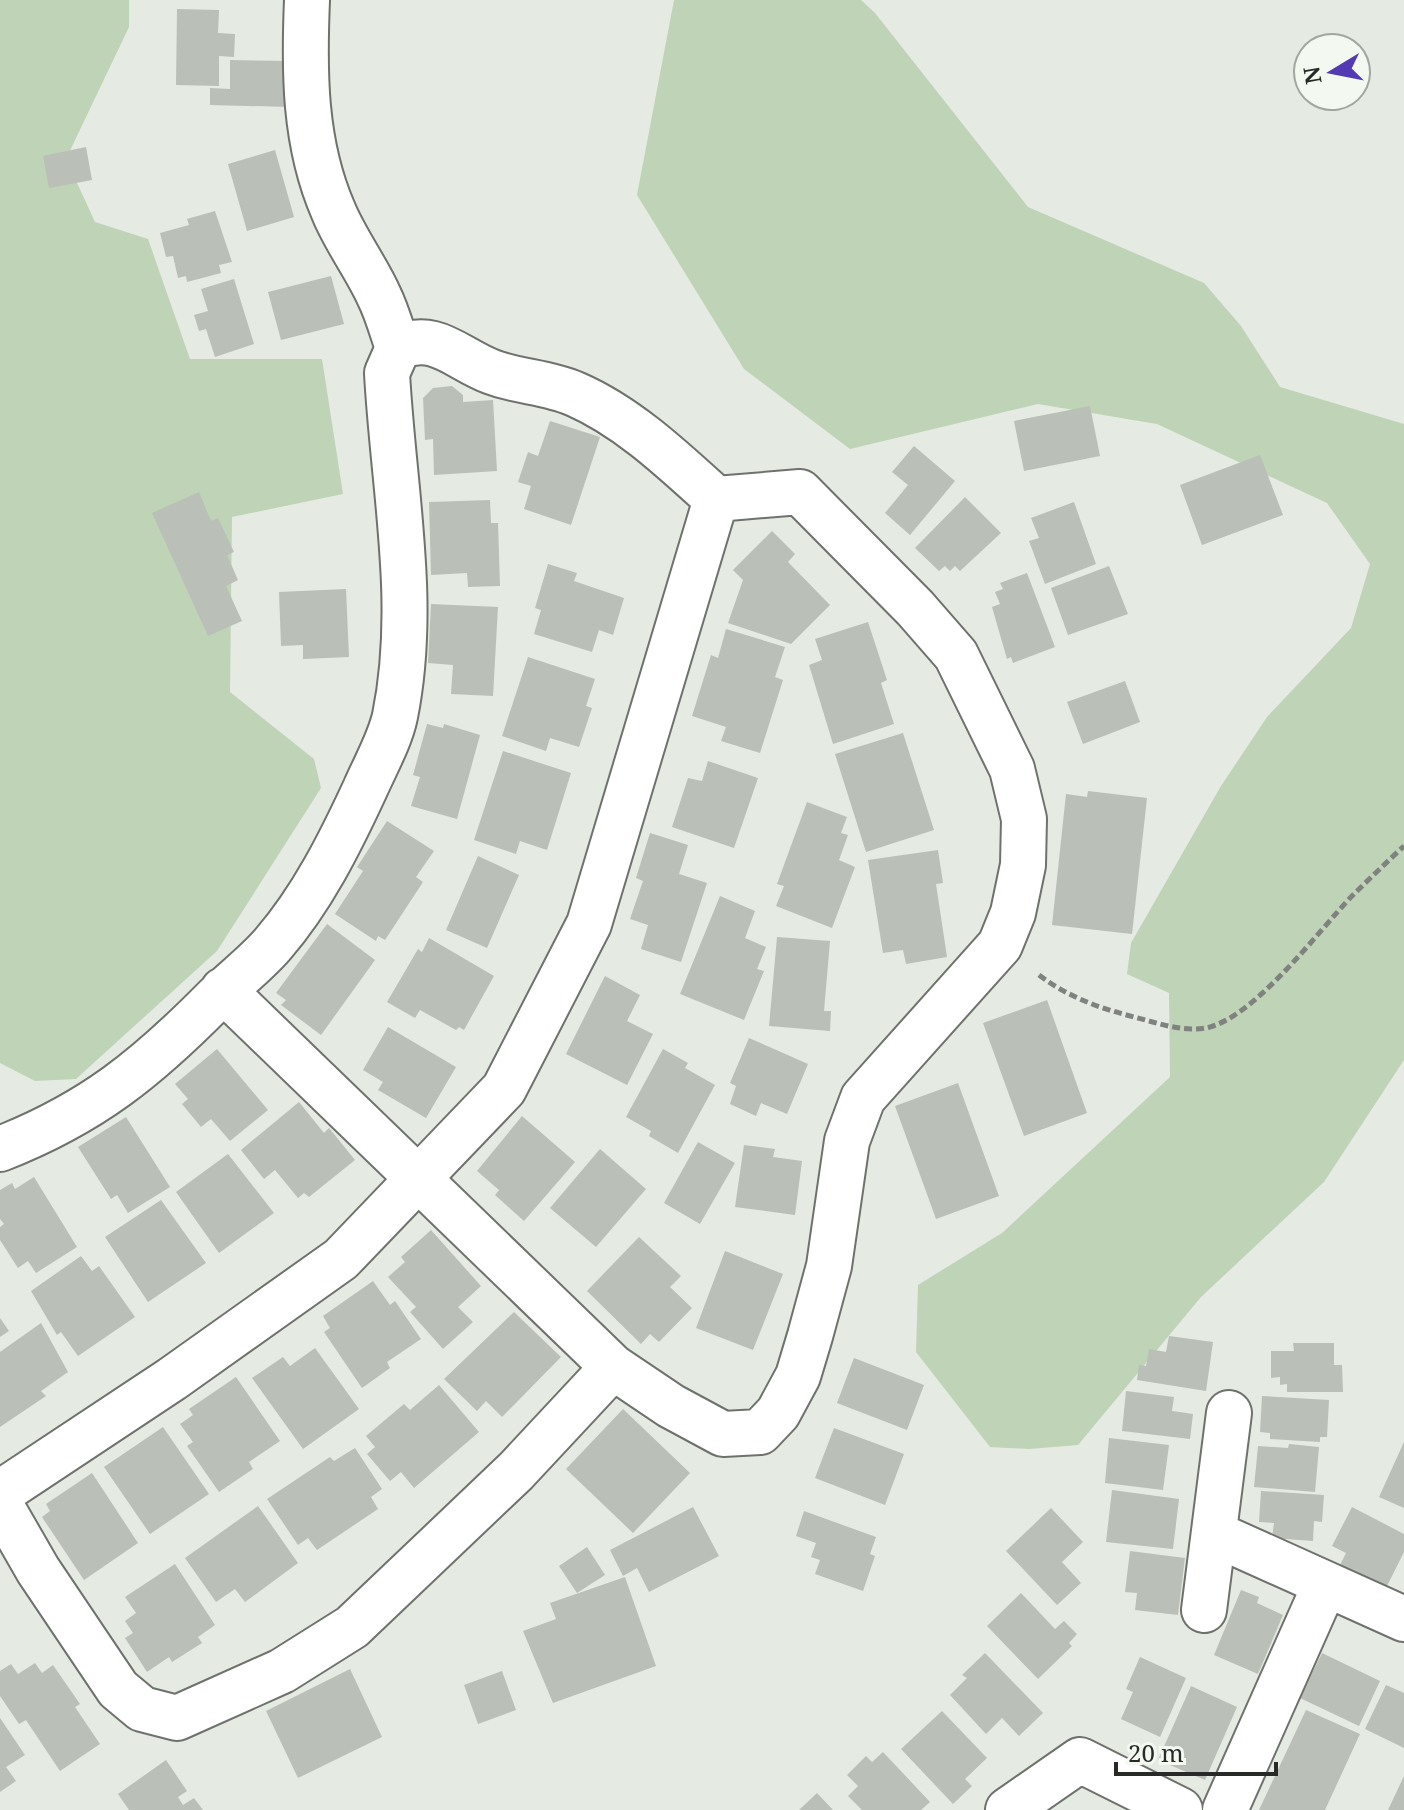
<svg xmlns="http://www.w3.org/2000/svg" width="1404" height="1810" viewBox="0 0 1404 1810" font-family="'Noto Serif',serif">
<rect width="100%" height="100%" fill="#e5eae3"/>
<path fill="#bfd3b7" d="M 0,0 L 129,0 L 129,27 L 66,159 L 95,222 L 148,239 L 190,359 L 322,359 L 343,494 L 232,517 L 230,692 L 314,759 L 321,788 L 217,951 L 76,1079 L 35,1081 L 0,1063 Z
M 674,0 L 861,0 L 875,13 L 1028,207 L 1204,283 L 1241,326 L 1280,387 L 1404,424 L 1404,1060 L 1324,1182 L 1201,1297 L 1078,1445 L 1029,1449 L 990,1447 L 916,1352 L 918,1285 L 1002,1233 L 1170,1077 L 1169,993 L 1127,974 L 1131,943 L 1221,786 L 1267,717 L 1351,628 L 1370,564 L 1327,503 L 1157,424 L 1038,404 L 850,449 L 744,369 L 637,195 Z"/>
<path fill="#babfb7" d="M 177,9 L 219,10 L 218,33 L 235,34 L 234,57 L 219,56 L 219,86 L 176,85 Z
M 230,60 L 291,61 L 291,107 L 210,105 L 210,88 L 230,89 Z
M 86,147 L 92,180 L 49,188 L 43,156 Z
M 275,150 L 294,217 L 247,231 L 228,164 Z
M 215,211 L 232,262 L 219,265 L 221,273 L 187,282 L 186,276 L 178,278 L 173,256 L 166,257 L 160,233 L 189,225 L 187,219 Z
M 331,276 L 344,324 L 281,340 L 268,292 Z
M 234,279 L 254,344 L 215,357 L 206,329 L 199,331 L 194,315 L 208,311 L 201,289 Z
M 452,386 L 463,395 L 463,402 L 493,400 L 497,471 L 434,475 L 433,439 L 425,440 L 423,398 L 433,388 Z
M 1090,406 L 1100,456 L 1024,471 L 1014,421 Z
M 550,421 L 600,437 L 571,525 L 524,509 L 531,486 L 518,482 L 528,452 L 538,456 Z
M 914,446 L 955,481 L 910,535 L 885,513 L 908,485 L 892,472 Z
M 1260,455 L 1283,515 L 1202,545 L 1180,485 Z
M 199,492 L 211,521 L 218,518 L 234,552 L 227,555 L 238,580 L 226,586 L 242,621 L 208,636 L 152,513 Z
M 965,497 L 1001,533 L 960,571 L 955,566 L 950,571 L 945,566 L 939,571 L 915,548 Z
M 490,500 L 491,523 L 498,523 L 500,586 L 468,587 L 467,573 L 431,575 L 429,502 Z
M 1074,502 L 1096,564 L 1045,584 L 1029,541 L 1039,538 L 1031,518 Z
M 772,531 L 795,554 L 788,562 L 830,605 L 791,644 L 728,623 L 743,580 L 733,570 Z
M 548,564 L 577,573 L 574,581 L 624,598 L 613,635 L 599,630 L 592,652 L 534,634 L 541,610 L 535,608 Z
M 1109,566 L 1128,614 L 1068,635 L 1051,588 Z
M 1027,573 L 1055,647 L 1013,663 L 1011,657 L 1007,659 L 992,607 L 1000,604 L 995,592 L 1003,589 L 1000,583 Z
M 346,589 L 349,657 L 303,659 L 303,645 L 281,646 L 279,592 Z
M 431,604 L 498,607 L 493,696 L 451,694 L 453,665 L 428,663 Z
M 868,622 L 887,680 L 881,683 L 894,724 L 833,744 L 809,665 L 822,660 L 815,639 Z
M 726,629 L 785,647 L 775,677 L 783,680 L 760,753 L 721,741 L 726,727 L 692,716 L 711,655 L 718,658 Z
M 528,657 L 595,679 L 586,706 L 592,708 L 579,747 L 550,738 L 546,751 L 502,736 Z
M 1125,681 L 1140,722 L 1083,744 L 1067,702 Z
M 427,724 L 443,728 L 444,724 L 480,735 L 457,819 L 411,806 L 420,777 L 413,775 Z
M 903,733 L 934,830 L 866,852 L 835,754 Z
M 503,751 L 571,773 L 547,850 L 520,841 L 516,854 L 474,840 Z
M 708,761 L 758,778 L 734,848 L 672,827 L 688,778 L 702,781 Z
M 1088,791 L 1147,798 L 1132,934 L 1052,925 L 1066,794 L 1087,797 Z
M 807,802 L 847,817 L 841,833 L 848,835 L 839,860 L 855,867 L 832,928 L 776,906 L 784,886 L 777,884 Z
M 387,821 L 434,851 L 416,877 L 423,882 L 385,940 L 378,936 L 376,941 L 335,914 L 363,871 L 357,867 Z
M 650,833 L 688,845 L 679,874 L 707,883 L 681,962 L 641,949 L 648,925 L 630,919 L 643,881 L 636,878 Z
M 938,850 L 943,883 L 936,884 L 947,957 L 906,964 L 903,950 L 883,953 L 868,860 Z
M 478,856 L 519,875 L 487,948 L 446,930 Z
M 720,896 L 755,911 L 745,938 L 766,947 L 757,969 L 764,971 L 744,1020 L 680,994 Z
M 327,924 L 375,960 L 321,1035 L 281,1005 L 286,1000 L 276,993 Z
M 777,937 L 830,941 L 824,1011 L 831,1011 L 830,1031 L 769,1026 Z
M 429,938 L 494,976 L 464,1030 L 459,1027 L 456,1030 L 420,1010 L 415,1018 L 387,1002 L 418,949 L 422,952 Z
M 605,976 L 640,995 L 627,1021 L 653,1034 L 627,1085 L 566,1054 Z
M 1047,1000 L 1087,1113 L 1024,1136 L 983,1023 Z
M 388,1027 L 456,1067 L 426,1118 L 378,1090 L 383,1082 L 363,1070 Z
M 749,1038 L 808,1064 L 787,1114 L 761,1103 L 756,1116 L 730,1104 L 736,1086 L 730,1083 Z
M 217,1049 L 268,1110 L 230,1141 L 211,1119 L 201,1127 L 182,1104 L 188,1099 L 175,1084 Z
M 663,1049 L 688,1063 L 685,1068 L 715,1085 L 678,1153 L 649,1136 L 651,1131 L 626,1117 Z
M 958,1083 L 999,1196 L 936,1219 L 895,1106 Z
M 299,1102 L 324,1133 L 329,1128 L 355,1160 L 309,1197 L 304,1193 L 298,1198 L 275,1170 L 264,1179 L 241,1150 Z
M 522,1116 L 575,1162 L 524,1221 L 495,1195 L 499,1190 L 477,1171 Z
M 126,1117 L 170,1187 L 128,1213 L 117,1195 L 111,1199 L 78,1147 Z
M 698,1142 L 735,1163 L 700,1224 L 664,1203 Z
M 744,1145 L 775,1149 L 773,1157 L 802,1161 L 795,1215 L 735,1207 Z
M 600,1149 L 646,1189 L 596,1247 L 550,1208 Z
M 228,1154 L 274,1213 L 219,1253 L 176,1192 Z
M 34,1177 L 77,1247 L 36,1273 L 28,1261 L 18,1268 L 0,1240 L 0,1227 L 4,1224 L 0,1219 L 0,1190 L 12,1183 L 15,1189 Z
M 161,1200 L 206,1263 L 148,1302 L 105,1237 Z
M 431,1230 L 481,1286 L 458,1307 L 473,1322 L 443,1349 L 410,1312 L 416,1307 L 388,1277 L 405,1262 L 401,1257 Z
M 639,1237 L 681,1276 L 670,1287 L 692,1308 L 659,1342 L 650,1334 L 641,1344 L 587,1291 Z
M 725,1251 L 783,1274 L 753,1350 L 696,1328 Z
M 81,1256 L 92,1271 L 99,1266 L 135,1317 L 78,1356 L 61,1332 L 57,1335 L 31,1291 Z
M 373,1281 L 390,1305 L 395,1301 L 421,1339 L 387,1362 L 390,1368 L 362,1388 L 324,1332 L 330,1328 L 323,1316 Z
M 514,1312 L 561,1357 L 502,1417 L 486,1401 L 477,1411 L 444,1379 Z
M 0,1318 L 9,1331 L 0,1337 Z
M 41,1323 L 68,1372 L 41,1391 L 46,1396 L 0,1427 L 0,1352 Z
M 1169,1336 L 1213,1342 L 1206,1391 L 1137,1380 L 1139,1365 L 1146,1366 L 1149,1349 L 1166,1352 Z
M 1293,1343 L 1334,1343 L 1334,1365 L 1342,1365 L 1343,1392 L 1287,1392 L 1287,1384 L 1280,1385 L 1280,1377 L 1271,1378 L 1271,1351 L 1294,1351 Z
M 315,1348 L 359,1409 L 303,1449 L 252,1378 L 283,1357 L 290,1366 Z
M 854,1358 L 924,1385 L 907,1430 L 837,1403 Z
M 236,1377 L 280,1441 L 249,1462 L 253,1469 L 219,1492 L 187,1446 L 193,1442 L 180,1424 L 193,1415 L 189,1409 Z
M 439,1385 L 479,1432 L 414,1488 L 401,1472 L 390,1481 L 367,1454 L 375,1447 L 366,1436 L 404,1404 L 410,1410 Z
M 1126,1391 L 1174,1397 L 1172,1411 L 1193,1414 L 1190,1439 L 1122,1431 Z
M 1262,1396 L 1329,1400 L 1327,1437 L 1320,1437 L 1320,1442 L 1270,1439 L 1270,1433 L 1260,1432 Z
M 623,1409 L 690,1473 L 633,1533 L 566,1469 Z
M 163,1427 L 209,1494 L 150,1534 L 104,1467 Z
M 834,1428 L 904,1454 L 885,1505 L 815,1478 Z
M 1109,1438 L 1169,1445 L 1163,1490 L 1105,1483 Z
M 1404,1442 L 1404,1508 L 1379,1497 Z
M 1289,1444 L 1319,1447 L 1315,1492 L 1254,1487 L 1258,1446 L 1288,1448 Z
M 355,1448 L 382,1489 L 371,1497 L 378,1509 L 317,1550 L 308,1538 L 298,1545 L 267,1499 L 330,1457 L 334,1461 Z
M 92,1473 L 138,1543 L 84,1580 L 42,1517 L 50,1511 L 46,1504 Z
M 1112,1490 L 1179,1499 L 1173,1549 L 1106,1542 Z
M 1261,1491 L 1324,1495 L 1322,1522 L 1314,1521 L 1313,1541 L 1272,1538 L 1274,1523 L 1259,1522 Z
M 258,1506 L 298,1563 L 245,1602 L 235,1589 L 216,1602 L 185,1558 Z
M 693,1507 L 719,1556 L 649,1592 L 637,1568 L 623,1576 L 610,1550 Z
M 1352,1507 L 1404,1534 L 1404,1552 L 1385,1590 L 1339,1567 L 1346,1553 L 1332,1546 Z
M 1051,1508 L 1083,1542 L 1062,1562 L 1081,1583 L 1057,1605 L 1006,1551 Z
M 804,1511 L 876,1537 L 870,1554 L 875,1556 L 863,1591 L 815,1574 L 820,1560 L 811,1557 L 816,1543 L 796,1536 Z
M 587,1547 L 605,1575 L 577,1593 L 559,1566 Z
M 1130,1551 L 1185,1558 L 1178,1615 L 1135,1610 L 1137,1593 L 1125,1592 Z
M 175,1564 L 215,1625 L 198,1637 L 202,1643 L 172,1662 L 169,1657 L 147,1672 L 125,1638 L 133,1633 L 125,1621 L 136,1613 L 125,1597 Z
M 625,1577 L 656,1666 L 553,1703 L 523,1631 L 556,1619 L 550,1603 Z
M 1241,1590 L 1259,1597 L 1257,1603 L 1283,1615 L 1258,1674 L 1214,1655 Z
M 1021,1593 L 1055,1629 L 1064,1621 L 1077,1634 L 1069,1643 L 1072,1646 L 1038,1679 L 987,1626 Z
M 985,1653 L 1043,1713 L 1019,1736 L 1002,1718 L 986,1734 L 950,1695 L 967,1678 L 962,1675 Z
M 1322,1653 L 1380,1681 L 1359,1726 L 1300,1698 Z
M 1140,1657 L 1186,1678 L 1160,1737 L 1121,1719 L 1133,1692 L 1126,1689 Z
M 35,1663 L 42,1673 L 53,1665 L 80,1704 L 75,1707 L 100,1744 L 60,1771 L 26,1720 L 19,1724 L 0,1696 L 0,1671 L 11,1664 L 18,1674 Z
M 350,1669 L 382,1737 L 298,1778 L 266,1711 Z
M 502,1671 L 516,1710 L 478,1724 L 464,1685 Z
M 1386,1685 L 1404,1693 L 1404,1748 L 1365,1729 Z
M 1191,1686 L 1237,1707 L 1205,1780 L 1158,1760 Z
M 1306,1710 L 1360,1734 L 1325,1810 L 1259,1810 Z
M 942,1711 L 987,1758 L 965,1779 L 972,1786 L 953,1804 L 901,1749 Z
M 0,1718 L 25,1755 L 6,1767 L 16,1781 L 0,1792 Z
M 883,1752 L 930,1802 L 921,1810 L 862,1810 L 848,1796 L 858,1786 L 847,1775 L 866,1756 L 872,1762 Z
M 166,1760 L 187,1791 L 178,1797 L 183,1805 L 194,1798 L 203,1810 L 129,1810 L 118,1794 Z
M 1404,1776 L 1404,1810 L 1388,1810 Z
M 817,1793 L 833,1810 L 799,1810 Z"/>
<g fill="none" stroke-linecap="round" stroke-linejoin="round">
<g stroke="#6e726c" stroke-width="48">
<path id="minor" d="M 307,0 C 304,71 304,143 333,210 C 345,240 366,267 379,296 C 387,312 392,331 398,348
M 0,1149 C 92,1113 147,1068 216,998 C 234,980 256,964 273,944 C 312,899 340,843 365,789 C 375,766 390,740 395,716 C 418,603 393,486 387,373 L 398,348 C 435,330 457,359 492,372 C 518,382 548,382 575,394 C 628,417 673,460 716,499 L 800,492 L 915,608 L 956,655 L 1012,769 L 1024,819 L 1023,865 L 1013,913 L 1000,945 L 863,1098 L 847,1141 L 829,1266 L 810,1336 L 798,1376 L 778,1413 L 760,1432 L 723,1434 L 671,1406 L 613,1367 L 223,990
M 0,1493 L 172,1379 L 341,1259 L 504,1089 L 589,924 L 716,499
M 0,1504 L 38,1570 L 118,1689 L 142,1709 L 177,1718 L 282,1671 L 352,1627 L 516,1471 L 613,1367
M 1215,1534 L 1404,1619
M 1204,1610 L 1229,1413
M 1008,1810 L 1080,1760 L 1180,1810
M 1225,1810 L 1325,1585"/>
</g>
<path stroke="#7f827e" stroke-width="5" stroke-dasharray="8 4" stroke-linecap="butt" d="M 1039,975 C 1068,997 1099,1008 1134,1017 C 1158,1023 1181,1032 1206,1028 C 1254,1018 1317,933 1351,897 C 1368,880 1386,863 1404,846"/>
<use href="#minor" stroke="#fff" stroke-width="44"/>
</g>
<g transform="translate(1332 72) rotate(260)"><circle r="38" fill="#f3f8f0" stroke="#a2a6a0" stroke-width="2"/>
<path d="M0-6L14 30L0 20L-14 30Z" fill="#523ab2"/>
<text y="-12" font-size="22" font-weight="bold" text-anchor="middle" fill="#282a28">N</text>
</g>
<path d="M1116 1762v12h160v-12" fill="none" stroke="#282a28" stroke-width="4"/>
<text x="1128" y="1762" font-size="24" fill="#282a28" stroke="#f3f8f0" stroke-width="6" paint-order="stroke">20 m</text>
</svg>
